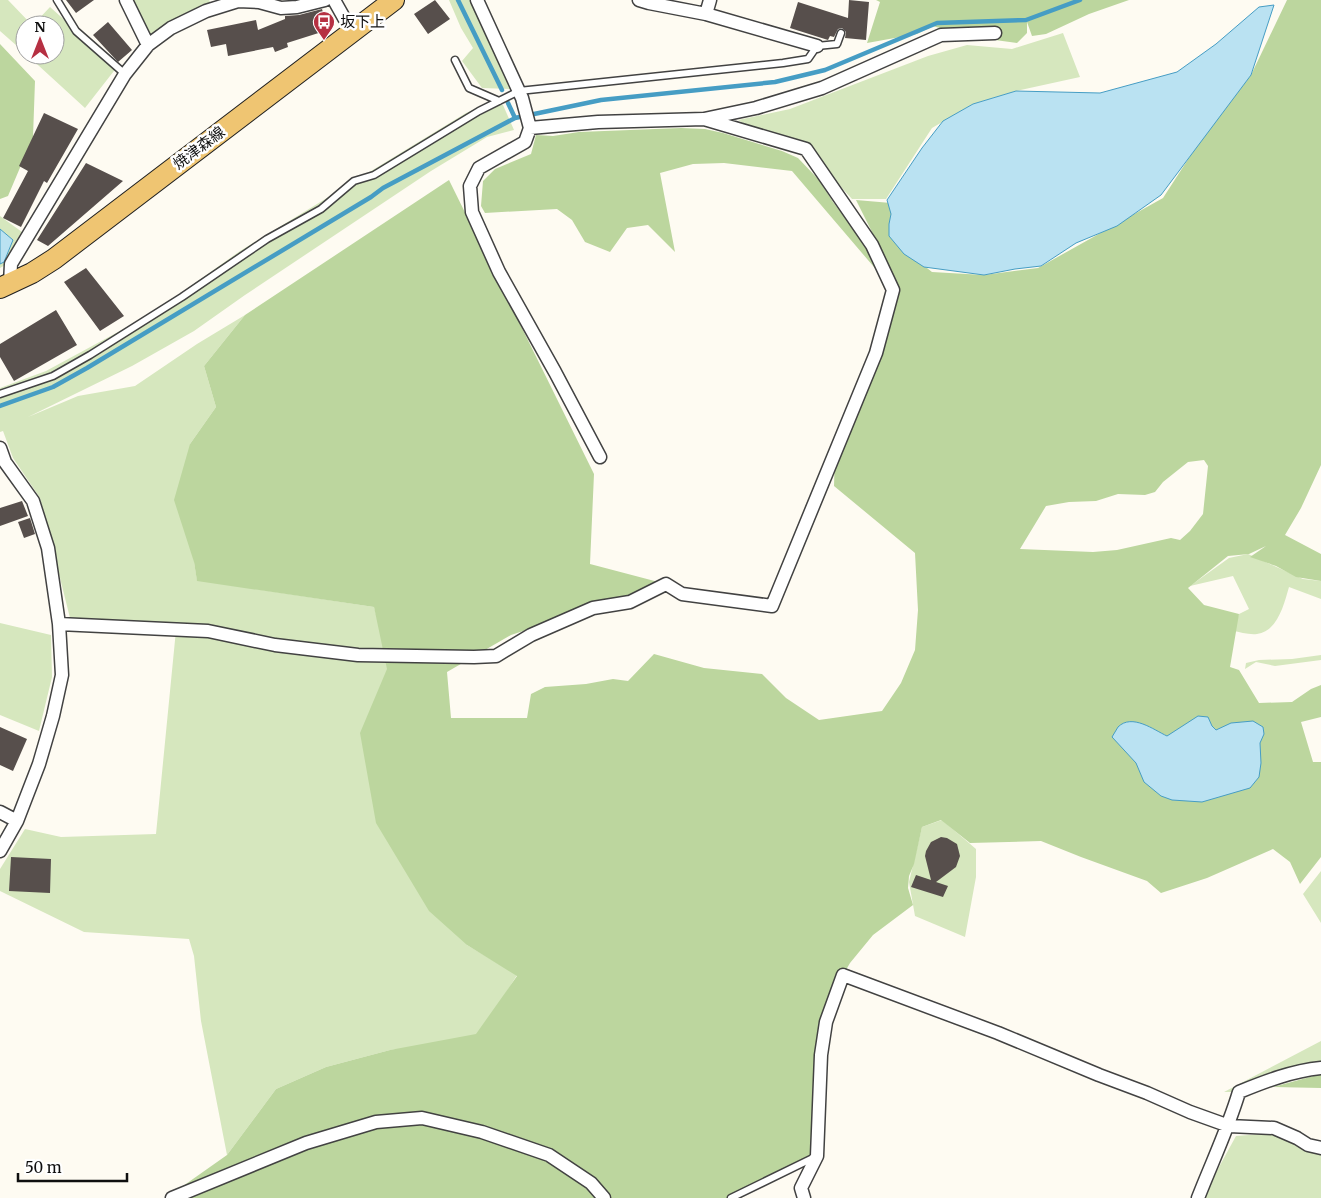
<svg xmlns="http://www.w3.org/2000/svg" width="1321" height="1198" viewBox="0 0 1321 1198" font-family="Merriweather,'Noto Sans JP',serif">
<rect width="100%" height="100%" fill="#fefbf2"/>
<path fill="#d6e7be" d="M 0,0 L 8,0 L 32,25 L 25,25 L 25,53 L 0,31 Z
M 133,0 L 209,0 L 211,3 L 150,37 Z
M 449,0 L 470,0 L 511,85 L 511,89 L 482,88 L 462,61 L 473,48 L 461,28 Z
M 50,7 L 117,67 L 85,108 L 27,55 L 55,55 L 55,25 L 33,25 Z
M 1063,33 L 1080,77 L 1016,91 L 973,104 L 932,128 L 886,199 L 852,199 L 806,149 L 776,142 L 738,120 L 790,109 L 928,56 L 967,45 L 1012,49 Z
M 486,104 L 503,105 L 514,130 L 487,137 L 431,171 L 245,295 L 194,331 L 132,366 L 28,417 L 78,396 L 135,386 L 197,344 L 245,315 L 204,366 L 216,407 L 190,444 L 194,562 L 197,580 L 374,607 L 467,945 L 517,975 L 476,1041 L 390,1050 L 326,1067 L 276,1089 L 227,1155 L 201,1021 L 194,956 L 189,939 L 84,932 L 0,891 L 0,869 L 25,829 L 61,837 L 156,834 L 176,630 L 70,618 L 40,498 L 13,458 L 3,431 L 0,432 L 0,388 L 46,371 L 153,313 L 240,251 L 466,113 Z
M 0,216 L 22,232 L 7,264 L 0,268 Z
M 1248,554 L 1303,579 L 1321,581 L 1321,599 L 1289,587 C 1284,604 1278,631 1257,634 C 1249,635 1240,632 1233,631 L 1239,614 L 1249,609 L 1233,576 L 1190,586 L 1229,558 Z
M 0,623 L 51,635 L 52,677 L 39,731 L 0,715 Z
M 1321,655 L 1321,660 L 1275,666 L 1256,662 L 1245,669 L 1246,663 L 1259,660 L 1292,659 Z
M 942,820 L 976,849 L 976,877 L 965,937 L 915,916 L 909,882 L 922,827 Z
M 1321,871 L 1321,923 L 1303,894 Z
M 1321,1041 L 1321,1064 L 1239,1092 L 1224,1092 Z
M 1275,1133 L 1321,1147 L 1321,1198 L 1202,1198 L 1236,1136 Z"/>
<path fill="#bcd69e" fill-rule="evenodd" d="M 876,0 L 1129,0 L 1089,14 L 1046,34 L 1032,36 L 1027,22 L 1027,33 L 1017,43 L 966,36 L 933,26 L 917,34 L 867,43 L 880,2 Z
M 1287,0 L 1321,0 L 1321,465 L 1301,508 L 1285,535 L 1321,554 L 1321,581 L 1296,577 L 1276,566 L 1250,557 L 1266,546 L 1249,554 L 1228,556 L 1188,588 L 1204,605 L 1239,614 L 1230,667 L 1239,670 L 1259,703 L 1292,702 L 1311,689 L 1321,685 L 1321,717 L 1301,722 L 1313,762 L 1321,762 L 1321,857 L 1300,884 L 1290,862 L 1273,849 L 1207,878 L 1161,893 L 1147,881 L 1081,857 L 1041,841 L 970,843 L 941,820 L 922,827 L 914,864 L 909,876 L 908,888 L 913,905 L 873,935 L 850,963 L 843,975 L 821,1055 L 817,1156 L 731,1198 L 166,1198 L 227,1155 L 276,1089 L 326,1067 L 390,1050 L 476,1034 L 517,976 L 467,945 L 429,911 L 376,823 L 360,733 L 387,669 L 374,607 L 197,581 L 194,562 L 174,500 L 190,444 L 216,407 L 204,366 L 245,315 L 449,180 L 594,474 L 590,564 L 666,584 L 511,635 L 447,672 L 451,718 L 527,718 L 531,694 L 545,687 L 586,684 L 613,679 L 628,681 L 654,654 L 704,668 L 762,674 L 786,698 L 819,720 L 882,711 L 901,683 L 915,650 L 918,610 L 915,553 L 834,486 L 835,454 L 864,382 L 898,284 L 856,200 L 891,203 L 893,241 L 932,272 L 984,275 L 1038,268 L 1163,198 L 1196,147 L 1251,75 ZM 1204,460 L 1208,466 L 1203,514 L 1190,531 L 1180,540 L 1171,538 L 1117,550 L 1093,552 L 1020,549 L 1046,506 L 1069,502 L 1096,501 L 1118,494 L 1145,495 L 1155,492 L 1163,482 L 1188,462 Z
M 0,44 L 35,81 L 33,137 L 8,196 L 0,199 Z
M 681,128 L 705,129 L 723,133 L 782,151 L 798,158 L 819,180 L 833,202 L 858,235 L 878,257 L 891,287 L 792,171 L 724,163 L 693,164 L 660,173 L 675,252 L 648,225 L 627,228 L 610,252 L 585,242 L 572,220 L 557,209 L 485,213 L 481,206 L 483,181 L 495,169 L 531,154 L 536,135 L 553,136 L 579,132 Z
M 1321,1074 L 1321,1088 L 1273,1087 Z"/>
<path fill="#bae2f2" stroke="#469dc4" d="M 1274,5 L 1251,75 L 1161,195 L 1117,226 L 1076,243 L 1041,266 L 1015,269 L 984,275 L 924,267 L 904,254 L 889,236 L 889,224 L 891,214 L 887,200 L 922,148 L 943,121 L 973,104 L 1016,91 L 1100,93 L 1177,72 L 1216,44 L 1259,7 Z
M 0,229 L 13,240 L 4,262 L 0,264 Z
M 1198,716 L 1208,717 L 1212,726 L 1216,730 L 1231,723 L 1253,721 L 1263,727 L 1264,734 L 1260,743 L 1261,763 L 1259,777 L 1250,788 L 1202,802 L 1172,800 L 1161,796 L 1144,782 L 1136,763 L 1112,737 C 1114,734 1116,730 1118,727 C 1132,713 1154,730 1167,736 Z"/>
<g fill="none" stroke-linecap="round" stroke-linejoin="round">
<path stroke="#469dc4" stroke-width="4.5" d="M 458,0 L 502,90
M 508,103 L 515,118
M 0,406 L 53,387 L 87,368 L 371,197 L 383,188 L 515,118 L 601,100 L 775,82 L 825,70 L 937,23 L 1026,20 L 1080,0"/>
</g>
<path fill="#574f4c" d="M 66,0 L 94,0 L 76,13 Z
M 435,0 L 450,19 L 428,34 L 414,14 Z
M 849,0 L 869,2 L 866,40 L 845,38 L 846,32 L 842,28 L 838,29 L 834,37 L 830,36 L 828,40 L 790,28 L 798,2 L 848,18 Z
M 322,9 L 328,30 L 287,43 L 288,47 L 275,52 L 273,47 L 228,56 L 226,44 L 211,47 L 207,30 L 256,20 L 258,30 L 285,19 L 285,16 L 299,15 Z
M 108,22 L 132,50 L 118,62 L 93,35 Z
M 44,113 L 78,129 L 47,183 L 44,181 L 21,227 L 3,218 L 28,171 L 19,166 Z
M 86,163 L 123,181 L 48,246 L 37,240 Z
M 86,268 L 124,316 L 100,331 L 64,282 Z
M 56,310 L 77,345 L 14,381 L 0,357 L 0,344 Z
M 22,501 L 28,516 L 0,526 L 0,508 Z
M 30,518 L 35,534 L 24,538 L 18,522 Z
M 0,727 L 27,739 L 13,771 L 0,765 Z
M 941,837 L 947,838 L 957,844 L 960,856 L 956,867 L 936,882 L 948,886 L 943,897 L 911,887 L 916,875 L 931,880 L 925,856 L 926,851 L 931,842 Z
M 11,857 L 51,859 L 50,893 L 9,891 Z"/>
<g fill="none" stroke-linecap="round" stroke-linejoin="round">
<g stroke="#424242" stroke-width="9">
<path id="service" d="M 57,0 L 76,31 L 125,74
M 455,60 L 469,88 L 499,101
M 0,394 L 53,376 L 90,355 L 182,297 L 267,239 L 321,209 L 354,181 L 374,175 L 479,111 L 519,91 L 783,63 L 808,59 L 817,46 L 837,44 L 841,33
M 731,1198 L 815,1157"/>
</g>
<g stroke="#424242" stroke-width="15">
<path id="minor" d="M 126,0 L 148,45
M 334,0 L 352,32
M 477,0 L 522,98 L 530,128 L 525,142 L 479,168 L 470,186 L 472,212 L 499,272 L 555,372 L 600,457
M 639,0 L 649,3 L 706,14 L 817,46
M 706,14 L 710,0
M 530,128 L 598,122 L 704,119 L 756,108 L 822,88 L 941,35 L 995,33
M 10,283 L 11,264 L 125,74 L 148,45 L 171,28 L 206,11 L 238,1 L 259,2 L 281,8 L 297,7 L 325,0
M 0,448 L 5,462 L 33,501 L 48,548 L 59,624 L 62,675 L 53,716 L 39,764 L 17,821 L 0,851
M 59,624 L 208,631 L 275,645 L 358,655 L 474,657 L 496,656 L 531,635 L 593,608 L 630,602 L 666,584 L 682,594 L 772,606 L 876,353 L 893,290 L 872,245 L 806,149 L 704,119
M 0,812 L 17,821
M 172,1198 L 306,1143 L 376,1122 L 422,1118 L 482,1132 L 549,1155 L 591,1183 L 604,1198
M 804,1198 L 801,1188 L 817,1156 L 821,1055 L 826,1022 L 843,975 L 998,1033 L 1099,1075 L 1147,1093 L 1190,1112 L 1229,1126 L 1274,1128 L 1297,1138 L 1308,1145 L 1321,1148
M 1198,1198 C 1212,1162 1228,1129 1239,1092 C 1266,1081 1292,1071 1321,1068"/>
</g>
<g stroke="#202020" stroke-width="22">
<path id="primary" d="M 0,288 L 32,273 L 54,259 L 394,0"/>
</g>
<use href="#service" stroke="#fff" stroke-width="6"/>
<use href="#minor" stroke="#fff" stroke-width="12"/>
<use href="#primary" stroke="#efc572" stroke-width="20"/>
</g>
<defs>
<g id="bus-pin" transform="scale(1.125)"><path d="M0 17L-7.5 6A9.5 9.5 0 1 1 7.5 6Z" fill="#b63042" stroke="#fff"/><path d="M-5-6H5V4H4V6H2V4H-2V6H-4V4H-5ZM-3.5-4V0h7V-4ZM-3.5 1.2v1.5H-2V1.2ZM2 1.2v1.5H3.5V1.2Z" fill="#fff"/></g>
</defs>
<g fill-rule="evenodd">
<use href="#bus-pin" x="324" y="22"/>
</g>
<g text-anchor="middle" stroke-width="5" stroke-linejoin="round" paint-order="stroke">
<g font-size="15" fill="#0f0f0f" stroke="#fff" text-anchor="start">
<text x="340" y="27">坂下上</text>
</g>
<g font-size="15" fill="#0f0f0f" stroke="#fff">
<text transform="translate(199 148) rotate(-37)" y="5">焼津森線</text>
</g>
</g>
<g transform="translate(40 40)"><circle r="24" fill="#ffffff" stroke="#9f9f9f"/>
<path d="M0-4L9 19L0 12L-9 19Z" fill="#b63042"/>
<text y="-8" font-size="14" font-weight="bold" text-anchor="middle" fill="#0f0f0f">N</text>
</g>
<path d="M18 1173v8h109v-8" fill="none" stroke="#0f0f0f" stroke-width="2.5"/>
<text x="25" y="1173" font-size="15" fill="#0f0f0f" stroke="#ffffff" stroke-width="4" paint-order="stroke">50 m</text>
</svg>
